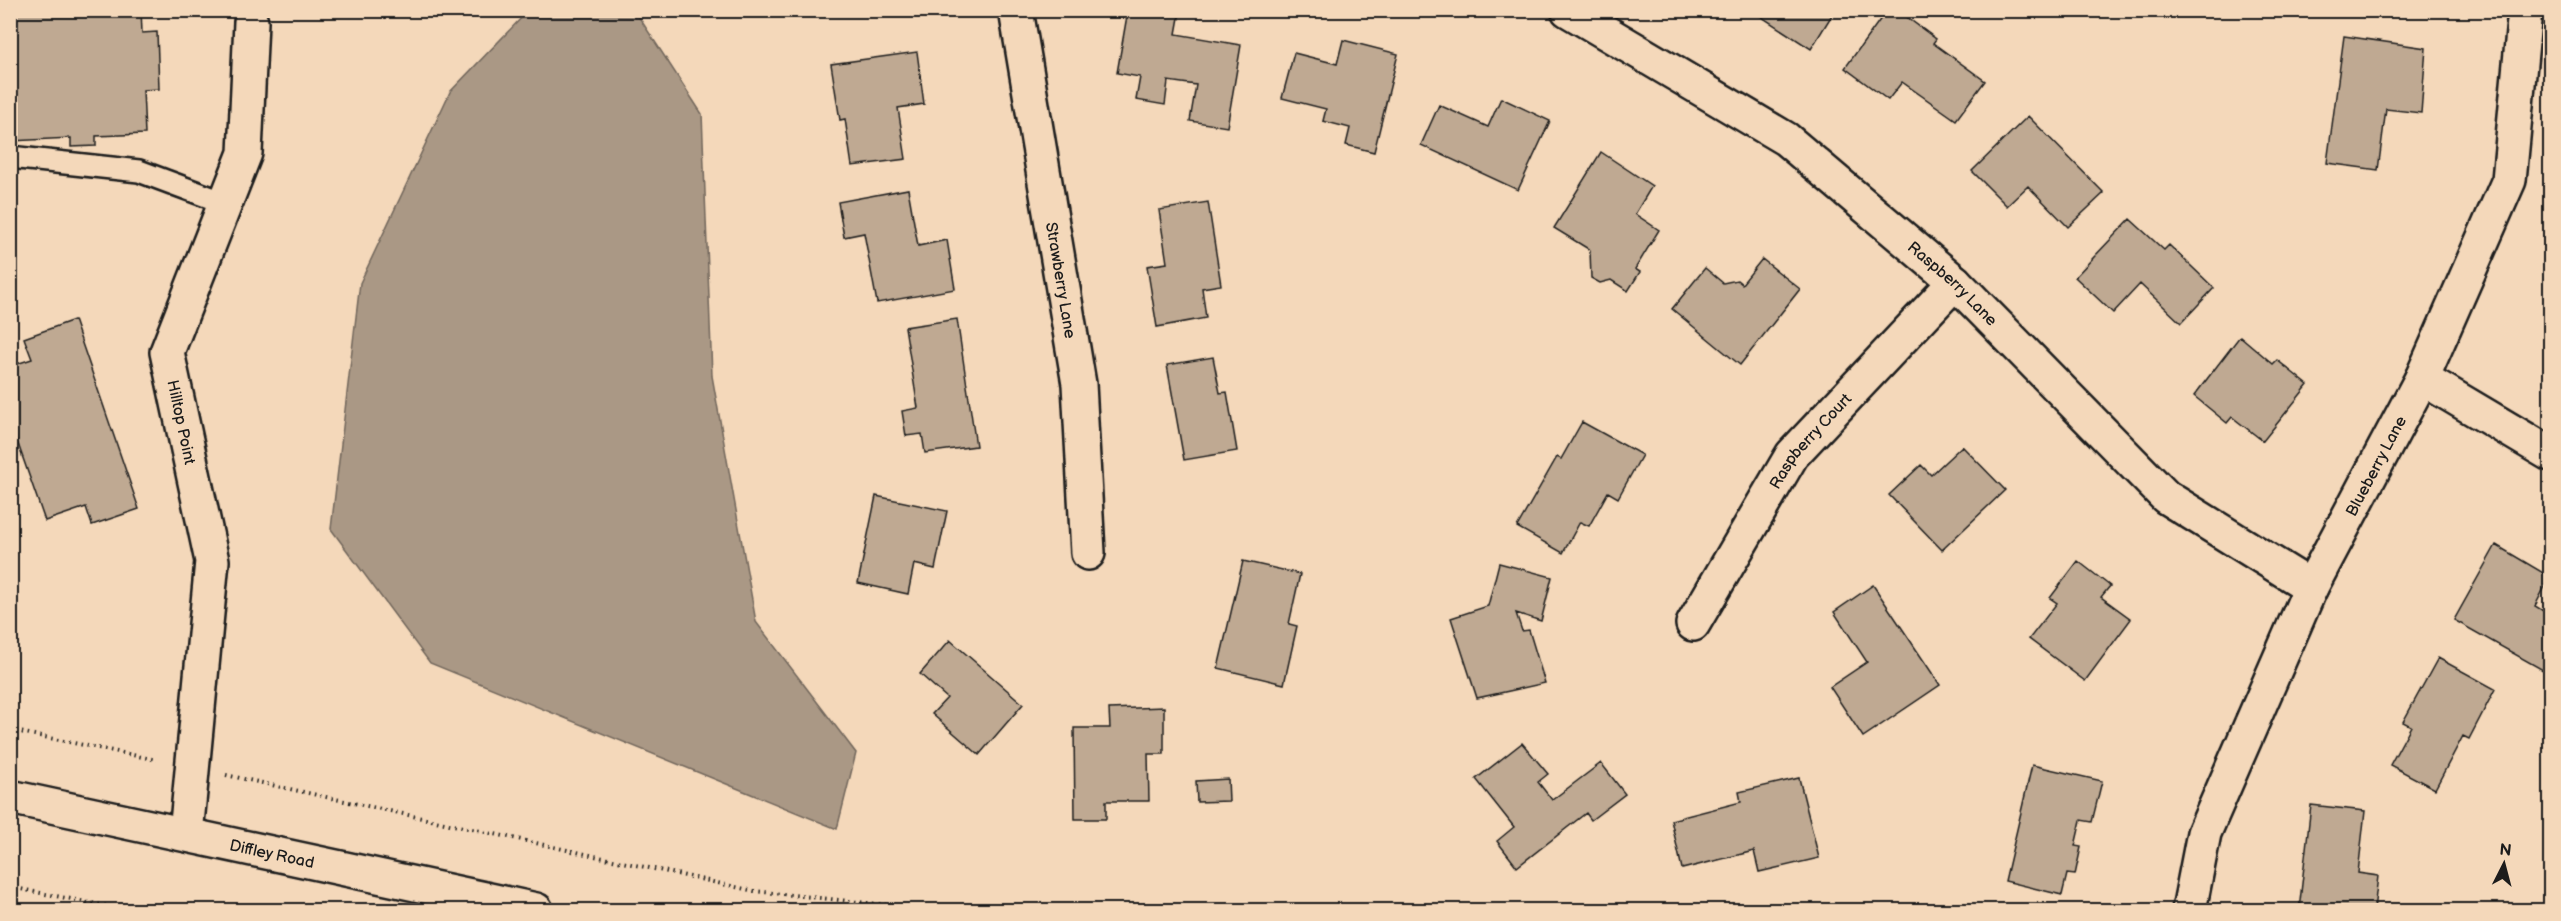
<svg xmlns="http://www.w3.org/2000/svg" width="2561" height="921" viewBox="0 0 2561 921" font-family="'Balsamiq Sans',sans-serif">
<rect width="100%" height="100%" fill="#f4d8ba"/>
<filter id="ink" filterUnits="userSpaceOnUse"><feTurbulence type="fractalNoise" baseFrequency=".0167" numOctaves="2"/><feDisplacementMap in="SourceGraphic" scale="12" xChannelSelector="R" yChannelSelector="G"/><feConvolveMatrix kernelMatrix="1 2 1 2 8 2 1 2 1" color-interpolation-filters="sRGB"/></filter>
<g filter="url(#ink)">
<path fill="#aa9885" stroke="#71665b" stroke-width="1.5" d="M 528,11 L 635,11 L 702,114 L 712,376 L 756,622 L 856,753 L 837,829 L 430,663 L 331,529 L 360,283 L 450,92 Z"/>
<path fill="#bfa992" stroke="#1c1c1c" stroke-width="1.5" d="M 10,10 L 141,10 L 142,33 L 157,32 L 159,89 L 143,90 L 145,134 L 96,136 L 96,146 L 71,147 L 71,138 L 10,141 Z
M 1128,10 L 1180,12 L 1176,34 L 1241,45 L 1227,127 L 1190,121 L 1196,85 L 1168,81 L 1165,105 L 1136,100 L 1140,77 L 1117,73 Z
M 1751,10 L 1835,10 L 1811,49 Z
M 1887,10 L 1897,10 L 1936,39 L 1933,43 L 1985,81 L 1956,120 L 1902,82 L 1888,100 L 1845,68 Z
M 2344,36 L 2426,48 L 2421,113 L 2386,109 L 2378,170 L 2327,163 Z
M 1343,40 L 1398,54 L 1374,152 L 1346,145 L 1350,128 L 1323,121 L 1326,109 L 1282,98 L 1294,53 L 1337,64 Z
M 917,52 L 924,104 L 898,108 L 906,159 L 852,166 L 845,119 L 840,120 L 831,64 Z
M 1501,98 L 1550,121 L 1518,190 L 1421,145 L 1439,105 L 1488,127 Z
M 2028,116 L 2104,193 L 2068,227 L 2028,186 L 2007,206 L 1972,171 Z
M 1601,152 L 1652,186 L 1635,214 L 1659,230 L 1635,269 L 1640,272 L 1628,291 L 1611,280 L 1600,283 L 1591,278 L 1590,250 L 1554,228 Z
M 908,189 L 918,246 L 947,240 L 955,289 L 877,303 L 864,233 L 844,237 L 838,202 Z
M 1208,202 L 1221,285 L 1202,288 L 1206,318 L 1157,327 L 1147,266 L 1167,263 L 1159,210 Z
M 2130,219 L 2164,250 L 2169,245 L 2214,288 L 2181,323 L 2140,284 L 2113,313 L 2075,277 Z
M 1762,259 L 1800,289 L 1740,365 L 1672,309 L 1705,268 L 1723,283 L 1737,280 L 1742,284 Z
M 957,319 L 976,446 L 925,453 L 922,434 L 906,436 L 902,411 L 918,408 L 905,327 Z
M 74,320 L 139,509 L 92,525 L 86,507 L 45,521 L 10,421 L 10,366 L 32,359 L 24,338 Z
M 2240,336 L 2273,364 L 2277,360 L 2308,385 L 2263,441 L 2232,417 L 2227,423 L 2194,396 Z
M 1213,357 L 1220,393 L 1227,392 L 1237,451 L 1184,460 L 1167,365 Z
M 1582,422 L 1642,455 L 1618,498 L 1608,492 L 1589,526 L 1580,522 L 1563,553 L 1517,527 L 1557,457 L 1561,459 Z
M 1962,446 L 2005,490 L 1942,550 L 1889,495 L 1921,465 L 1931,475 Z
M 876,496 L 947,511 L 935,569 L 914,564 L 908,594 L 858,583 Z
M 2496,545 L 2550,577 L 2535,606 L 2550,615 L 2550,674 L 2454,620 Z
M 1243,561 L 1300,574 L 1289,624 L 1297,626 L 1284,684 L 1218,668 Z
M 2078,561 L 2110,586 L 2101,597 L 2131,619 L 2085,681 L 2029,639 L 2057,603 L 2050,598 Z
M 1499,563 L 1552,577 L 1541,621 L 1516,613 L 1522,631 L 1529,630 L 1545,683 L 1477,698 L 1451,618 L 1488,606 Z
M 1873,585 L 1940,685 L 1863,737 L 1830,687 L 1867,662 L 1834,612 Z
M 950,640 L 1023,704 L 979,755 L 932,714 L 947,698 L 920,674 Z
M 2438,658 L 2495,689 L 2469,739 L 2463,736 L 2435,789 L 2390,765 L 2411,726 L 2403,722 Z
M 1164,707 L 1164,754 L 1148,754 L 1149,801 L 1106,801 L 1106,819 L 1075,819 L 1074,728 L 1110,728 L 1109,709 Z
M 1522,743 L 1548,774 L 1538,782 L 1552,800 L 1601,763 L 1625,794 L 1591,820 L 1586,813 L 1517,867 L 1497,841 L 1514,827 L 1476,779 Z
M 2032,765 L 2102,781 L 2092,822 L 2081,820 L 2075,846 L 2081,847 L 2075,875 L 2067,874 L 2062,895 L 2005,881 Z
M 1799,778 L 1819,858 L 1759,872 L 1754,851 L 1682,869 L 1671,820 L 1741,802 L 1739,792 Z
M 1228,779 L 1229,801 L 1197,802 L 1196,781 Z
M 2311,805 L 2365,811 L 2358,873 L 2378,876 L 2374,910 L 2299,910 Z"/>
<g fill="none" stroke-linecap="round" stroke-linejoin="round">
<g stroke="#1c1c1c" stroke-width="26">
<path id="service" d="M 10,157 L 139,171 L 225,203"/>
</g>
<g stroke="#1c1c1c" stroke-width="38">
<g id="minor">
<path id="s1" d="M 1016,10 L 1079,384 L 1088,553"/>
<path id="s2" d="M 1568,10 L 1786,139 L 1955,282 L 2166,497 L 2311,587"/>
<path d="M 2422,378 L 2550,454"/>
<path id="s3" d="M 1693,624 L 1792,455 L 1955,282"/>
<path d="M 186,834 L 212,561 L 167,352 L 245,153 L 251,22"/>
<path id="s4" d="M 2189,910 L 2204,833 L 2311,587 L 2422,378 L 2509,180 L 2525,10"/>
</g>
</g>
<g stroke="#1c1c1c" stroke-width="38">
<g id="secondary">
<path id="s5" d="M 10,797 L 536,910"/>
</g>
</g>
<path stroke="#1c1c1c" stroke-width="4" stroke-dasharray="1.5 4.5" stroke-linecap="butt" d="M 10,730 L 157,760
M 226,775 L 754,891 L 934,910
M 10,887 L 127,910"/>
<use href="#service" stroke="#f4d8ba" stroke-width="21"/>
<use href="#minor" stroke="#f4d8ba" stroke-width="33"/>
<use href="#secondary" stroke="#f4d8ba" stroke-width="33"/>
</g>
</g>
<g text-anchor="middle" stroke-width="5" stroke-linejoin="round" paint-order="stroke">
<g font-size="16" fill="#1c1c1c" stroke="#f4d8ba">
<text dy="6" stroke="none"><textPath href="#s1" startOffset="274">Strawberry Lane</textPath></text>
<text dy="6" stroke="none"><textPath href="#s2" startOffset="474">Raspberry Lane</textPath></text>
<text transform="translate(182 422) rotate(78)" y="6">Hilltop Point</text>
<text dy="6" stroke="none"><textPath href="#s3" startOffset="218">Raspberry Court</textPath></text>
<text dy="6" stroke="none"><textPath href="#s4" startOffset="484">Blueberry Lane</textPath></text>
<text dy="6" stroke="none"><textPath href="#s5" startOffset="268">Diffley Road</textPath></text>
</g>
</g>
<rect width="2561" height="921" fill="none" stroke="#f4d8ba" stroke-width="36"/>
<rect x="18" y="18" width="2525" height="885" fill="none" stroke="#1c1c1c" stroke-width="2" filter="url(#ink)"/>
<g transform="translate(2504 864) rotate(6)" stroke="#f4d8ba" stroke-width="4.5" paint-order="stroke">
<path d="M0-4.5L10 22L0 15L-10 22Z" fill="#1c1c1c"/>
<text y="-9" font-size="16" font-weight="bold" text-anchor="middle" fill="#1c1c1c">N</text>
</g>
</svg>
